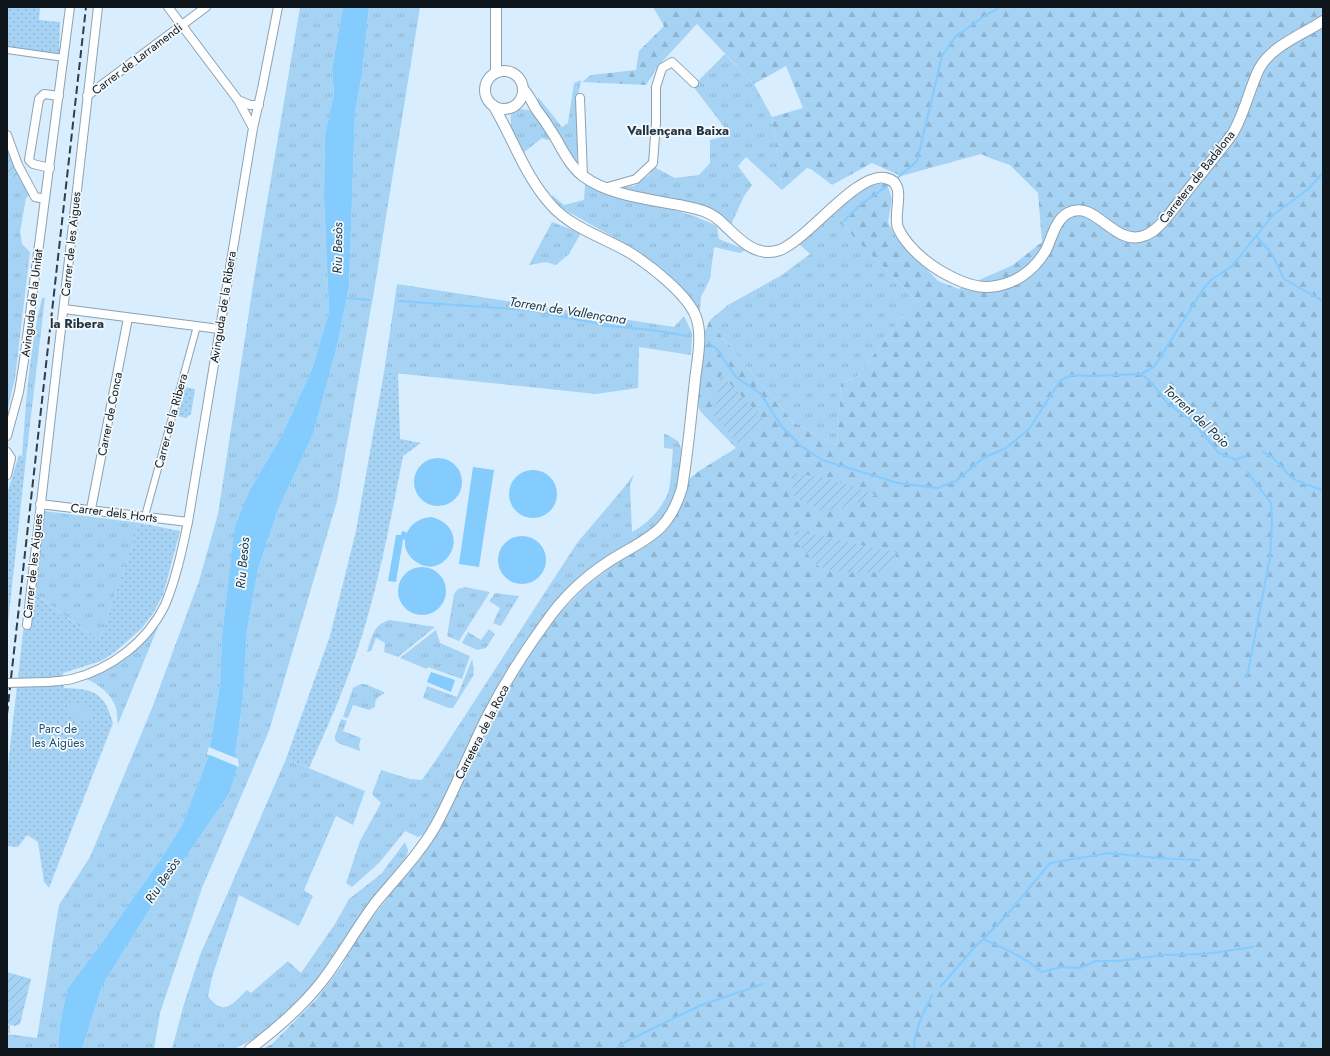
<svg xmlns="http://www.w3.org/2000/svg" width="1330" height="1056" viewBox="0 0 1330 1056" font-family="Jost,sans-serif">
<defs>
<pattern id="grass-tufts" width="24" height="20" patternUnits="userSpaceOnUse"><rect width="24" height="20" fill="#a6d2f4"/><path d="M3 7l-1-3M5 7V3M7 7l1-3M15 17l-1-3M17 17v-4M19 17l1-3" fill="none" stroke="#8eb4d1"/></pattern>
<pattern id="forest-firs" width="22" height="20" patternUnits="userSpaceOnUse"><rect width="22" height="20" fill="#a6d2f4"/><path d="M5 1l3.5 6h-7zM16 11l3.5 6h-7z" fill="#8eb4d1"/></pattern>
<pattern id="park-dots" width="8" height="8" patternUnits="userSpaceOnUse"><rect width="8" height="8" fill="#a6d2f4"/><path d="M2 2h.1M6 6h.1" fill="none" stroke="#8eb4d1" stroke-width="1.8" stroke-linecap="round"/></pattern>
<pattern id="garden-furrows" width="10" height="10" patternUnits="userSpaceOnUse"><rect width="10" height="10" fill="#a6d2f4"/><path d="M-1 1l2-2M0 10L10 0M9 11l2-2" fill="none" stroke="#8eb4d1"/></pattern>
</defs>
<rect width="100%" height="100%" fill="#d8eeff"/>
<path fill="url(#grass-tufts)" d="M 300,7 L 343,7 L 332,69 L 334,93 L 325,135 L 324,197 L 329,312 L 312,369 L 282,435 L 251,488 L 228,587 L 222,636 L 220,685 L 208,758 L 181,827 L 160,860 L 101,944 L 67,989 L 60,1025 L 58,1049 L 7,1049 L 7,1034 L 37,1038 L 59,905 L 90,857 L 152,708 L 199,581 L 218,514 L 254,279 Z
M 369,7 L 420,7 L 374,291 L 337,501 L 269,731 L 202,888 L 160,1013 L 154,1049 L 82,1049 L 102,986 L 146,915 L 229,794 L 237,769 L 235,754 L 243,699 L 247,630 L 258,569 L 278,510 L 313,434 L 337,346 L 349,286 L 355,112 L 362,74 Z
M 725,54 L 754,84 L 772,117 L 782,190 L 746,157 L 738,166 L 752,185 L 744,196 L 731,225 L 716,210 L 672,198 L 617,188 L 634,186 L 649,175 L 654,167 L 675,178 L 699,175 L 710,163 L 710,140 L 730,135 L 693,86 Z
M 581,80 L 577,102 L 577,164 L 565,147 L 538,104 L 538,97 L 562,127 L 568,123 L 574,83 Z
M 519,109 L 529,110 L 535,116 L 551,139 L 547,140 L 542,138 L 523,153 C 517,141 509,129 511,115 Z
M 7,176 L 22,178 L 31,194 L 26,198 L 20,232 L 22,244 L 30,252 L 15,378 L 7,412 Z
M 585,184 L 613,195 L 653,204 L 694,216 L 717,226 L 719,239 L 746,250 L 740,253 L 714,247 L 710,279 L 701,297 L 700,311 L 681,287 L 661,268 L 641,253 L 553,203 L 552,195 L 564,205 L 584,200 Z
M 552,222 L 581,233 L 569,254 L 556,265 L 546,262 L 529,265 Z
M 824,223 L 840,223 L 915,299 L 858,376 L 841,383 L 837,446 L 794,423 L 722,337 L 710,320 L 728,305 L 782,275 L 810,254 L 799,244 Z
M 397,284 L 674,327 L 684,316 L 692,333 L 691,355 L 639,347 L 638,388 L 596,394 L 384,372 Z
M 42,298 L 45,298 L 26,458 L 22,456 C 26,404 29,349 42,298 Z
M 664,434 L 668,435 L 678,441 L 682,450 L 680,476 L 676,496 L 664,515 L 648,532 L 563,595 L 532,632 L 509,669 L 471,740 L 438,810 L 425,833 L 418,837 L 405,831 L 379,863 L 352,887 L 346,883 L 360,841 L 381,803 L 372,794 L 381,770 L 410,779 L 422,780 L 442,751 L 577,543 L 622,490 L 634,474 L 630,486 L 632,532 C 648,524 661,509 668,493 C 671,485 672,459 673,449 L 664,448 Z
M 44,511 L 140,523 L 99,641 L 34,593 Z
M 465,587 L 490,592 L 459,641 L 447,636 L 454,594 L 458,589 Z
M 495,593 L 519,596 L 501,626 L 493,623 L 500,608 L 489,601 Z
M 390,620 L 435,627 L 398,657 L 384,652 L 385,643 L 376,638 L 371,651 L 367,652 C 372,637 373,624 390,620 Z
M 156,627 L 158,627 L 118,724 C 117,719 117,712 116,708 C 111,693 98,684 85,678 C 93,675 101,673 109,669 C 128,659 142,643 156,627 Z
M 489,629 L 495,634 L 486,648 L 477,650 L 462,643 L 468,632 L 481,640 Z
M 436,630 L 440,643 L 470,656 L 462,679 L 428,667 L 427,669 L 400,658 Z
M 472,659 L 474,669 L 473,676 L 453,708 L 449,708 L 423,698 L 427,686 L 457,697 Z
M 361,684 L 365,684 L 384,692 L 384,694 C 377,696 375,700 375,707 L 369,710 L 353,705 L 348,718 L 343,717 L 353,688 Z
M 341,719 L 347,721 L 343,731 L 361,738 L 359,745 L 360,751 L 338,743 L 335,740 L 335,736 Z
M 286,759 L 365,791 L 353,825 L 336,816 L 304,890 L 313,896 L 299,926 L 239,895 L 212,977 L 208,996 C 224,1018 233,1003 247,990 L 251,993 L 288,961 L 301,973 L 335,924 L 349,899 L 381,874 L 405,842 L 408,850 L 406,860 L 319,979 L 266,1031 L 250,1041 L 234,1049 L 172,1049 L 184,1004 L 200,955 L 229,890 Z"/>
<path fill="url(#forest-firs)" d="M 653,7 L 1323,7 L 1323,1049 L 263,1049 L 272,1044 L 316,1000 L 342,965 L 359,935 L 431,842 L 442,826 L 471,763 L 520,669 L 552,621 L 584,588 L 613,565 L 648,545 L 668,528 L 683,503 L 689,479 L 699,471 L 736,448 L 700,411 L 697,401 L 704,333 L 710,320 L 722,337 L 794,423 L 837,446 L 841,383 L 858,376 L 915,299 L 840,223 L 824,223 L 857,193 L 874,184 L 887,184 L 892,199 L 888,222 L 896,238 L 938,281 L 959,289 L 1013,265 L 1042,242 L 1038,193 L 1010,165 L 990,158 L 981,154 L 901,176 L 872,163 L 832,185 L 811,169 L 807,168 L 782,190 L 772,117 L 803,108 L 786,66 L 754,84 L 697,24 L 658,66 L 646,85 L 582,82 L 591,75 L 636,70 L 639,51 L 664,26 Z"/>
<path fill="url(#park-dots)" d="M 7,7 L 40,7 L 39,20 L 60,22 L 59,54 L 7,47 Z
M 384,372 L 398,373 L 400,439 L 421,443 L 403,456 C 391,517 380,579 361,639 C 347,683 328,726 309,768 L 286,759 L 330,636 L 356,531 Z
M 184,387 L 195,389 L 191,414 L 186,418 L 175,415 Z
M 19,455 L 26,458 L 7,632 L 7,494 Z
M 140,523 L 180,531 L 163,595 L 152,615 L 141,629 L 115,652 L 101,661 L 63,673 L 64,688 C 94,689 104,692 113,723 L 49,888 L 44,882 L 38,842 L 27,835 L 18,847 L 7,846 L 7,774 L 28,589 L 99,641 Z"/>
<path fill="url(#garden-furrows)" d="M 7,146 L 13,163 L 22,178 L 7,176 Z
M 721,374 L 767,423 L 740,446 L 714,415 Z
M 791,472 L 834,480 L 877,495 L 848,506 L 823,511 L 794,497 Z
M 793,530 L 897,553 L 891,568 L 882,572 L 859,573 L 832,571 L 818,566 L 797,543 Z
M 7,972 L 31,979 L 20,1024 L 15,1026 L 7,1024 Z"/>
<path fill="#a6d2f4" d="M 72,699 L 94,713 L 88,725 L 65,710 Z"/>
<path fill="#84cbfe" d="M 343,7 L 369,7 L 362,74 L 355,112 L 349,286 L 337,346 L 313,434 L 278,510 L 258,569 L 247,630 L 243,699 L 235,754 L 237,769 L 229,794 L 146,915 L 102,986 L 82,1049 L 58,1049 L 60,1025 L 67,989 L 101,944 L 160,860 L 181,827 L 208,758 L 220,685 L 222,636 L 235,527 L 251,488 L 282,435 L 312,369 L 329,312 L 324,197 L 325,135 L 334,93 L 332,69 Z
M414 482a24 24 0 1 1 48 0a24 24 0 1 1-48 0Z
M 473,467 L 494,470 L 479,567 L 459,564 Z
M509 494a24 24 0 1 1 48 0a24 24 0 1 1-48 0Z
M 432,517 C 476,530 444,584 415,561 C 408,556 404,548 405,540 L 404,539 L 403,540 L 396,582 L 388,581 L 396,535 L 401,535 L 402,531 L 406,532 L 406,534 C 412,523 419,518 432,517 Z
M498 560a24 24 0 1 1 48 0a24 24 0 1 1-48 0Z
M398 591a24 24 0 1 1 48 0a24 24 0 1 1-48 0Z
M 431,672 L 455,680 L 451,692 L 427,682 Z"/>
<path fill="#d8eeff" d="M 209,747 L 238,759 L 239,767 L 207,754 Z"/>
<g fill="none" stroke-linecap="round" stroke-linejoin="round">
<path stroke="#84cbfe" stroke-width="2" d="M 896,179 L 917,161 L 942,56 L 956,36 L 983,17 L 1000,7
M 844,221 L 859,206 L 891,183
M 1256,236 L 1272,254 L 1284,279 L 1323,301
M 346,298 L 370,300
M 398,301 L 530,310 L 609,326 L 652,330 L 687,336
M 708,343 L 716,348 L 736,377 L 761,394 L 781,426 L 801,446 L 822,460 L 898,483 L 937,488 L 956,481 L 983,458 L 1006,448 L 1029,429 L 1060,381 L 1071,375 L 1092,376 L 1141,374 L 1154,367 L 1204,288 L 1211,280 L 1232,266 L 1273,215 L 1307,190 L 1323,173
M 1141,374 L 1151,382 L 1167,403 L 1192,421 L 1218,452 L 1236,460 L 1246,456
M 1263,452 C 1278,459 1280,467 1291,477 C 1297,483 1315,486 1323,491
M 1247,472 L 1271,503 L 1272,522 L 1270,557 L 1247,677
M 983,939 C 1005,949 1023,956 1042,972 L 1061,967 L 1080,968 L 1096,961 L 1118,961 L 1163,955 L 1205,954 L 1253,947
M 941,986 L 973,949 L 1006,916 L 1050,863 L 1109,853 L 1157,858 L 1199,860
M 616,1049 L 625,1042 L 699,1006 L 763,984
M 914,1049 C 914,1030 924,1012 932,995"/>
<path stroke="#bacedd" stroke-width="8" stroke-dasharray="8 4" stroke-linecap="butt" d="M 7,1029 L 10,1029"/>
<g stroke="#8da1b0" stroke-width="8">
<path id="pedestrian" d="M 7,50 L 64,58
M 145,516 L 197,326"/>
</g>
<g stroke="#8da1b0" stroke-width="10">
<path id="minor" d="M 168,7 L 238,100 L 253,128
M 87,96 L 206,7
M 580,98 L 583,176
M 238,100 L 250,105 L 259,105
M 7,135 L 18,165 L 35,197 L 45,199
M 50,168 L 33,164 L 29,160 L 39,99 L 44,94 L 59,96
M 604,188 L 636,179 L 653,163 L 656,123 L 656,87 L 662,68 L 672,62 L 694,83
M 64,309 L 219,329
M 7,436 L 19,392 L 24,360 L 70,7
M 7,452 L 11,458 L 7,475
M 40,504 L 188,522
M 91,509 L 128,318
M 27,625 L 98,7
M 47,682 C 55,681 64,681 72,679 C 111,669 147,642 165,605 C 176,579 182,550 188,522 L 253,128 L 262,89 L 278,7"/>
</g>
<g stroke="#8da1b0" stroke-width="12">
<path id="tertiary" d="M 496,7 L 496,73
M485 90a19 19 0 1 1 38 0a19 19 0 1 1-38 0Z
M 523,89 C 529,95 532,102 536,109 C 543,118 549,127 555,137 C 563,151 570,166 583,176 C 608,195 648,199 679,205 C 693,208 708,210 719,220 C 736,235 753,259 780,250 C 808,239 857,172 885,178 C 909,182 892,213 898,228 C 904,241 916,253 926,261 C 941,273 969,288 988,287 C 1013,286 1034,271 1046,250 C 1052,238 1055,220 1068,213 C 1096,198 1114,249 1146,235 C 1161,229 1175,206 1185,194 C 1201,173 1218,154 1233,133 C 1245,112 1249,90 1259,69 C 1271,46 1302,35 1323,21
M 250,1049 C 275,1030 304,1005 323,980 C 342,955 357,927 376,902 C 396,878 421,852 436,825 C 455,790 469,753 487,717 C 504,684 524,652 546,622 C 562,599 585,577 608,562 C 645,538 668,535 682,488 C 688,452 691,416 695,380 C 697,361 703,336 696,317 C 688,295 652,267 632,254 C 606,238 573,229 552,206 C 525,177 513,138 493,105"/>
</g>
<use href="#pedestrian" stroke="#fff" stroke-width="6"/>
<use href="#minor" stroke="#fff" stroke-width="8"/>
<use href="#tertiary" stroke="#fff" stroke-width="10"/>
<path stroke="#323d45" stroke-width="2" stroke-dasharray="8 4" stroke-linecap="butt" d="M 7,714 L 86,7"/>
<g stroke="#8da1b0" stroke-width="10" stroke-linecap="butt">
<path id="minor-bridge" d="M 7,683 L 47,682"/>
</g>
<use href="#minor-bridge" stroke="#fff" stroke-width="8"/>
</g>
<g text-anchor="middle" stroke-width="3.5" stroke-linejoin="round" paint-order="stroke">
<g font-size="12" fill="#0e161c" stroke="#f4f9fc">
<text transform="translate(137 59) rotate(-37)" y="4">Carrer de Larramendi</text>
<text transform="translate(1197 177) rotate(-52)" y="4">Carretera de Badalona</text>
<text transform="translate(71 244) rotate(-84)" y="4">Carrer de les Aigues</text>
<text transform="translate(32 303) rotate(-83)" y="4">Avinguda de la Unitat</text>
<text transform="translate(223 307) rotate(-81)" y="4">Avinguda de la Ribera</text>
<text transform="translate(110 414) rotate(-79)" y="4">Carrer de Conca</text>
<text transform="translate(171 421) rotate(-75)" y="4">Carrer de la Ribera</text>
<text transform="translate(114 513) rotate(7)" y="4">Carrer dels Horts</text>
<text transform="translate(33 566) rotate(-84)" y="4">Carrer de les Aigues</text>
<text transform="translate(482 732) rotate(-63)" y="4">Carretera de la Roca</text>
</g>
<g font-size="12" fill="#1e5275" stroke="#f4f9fc">
<text x="58" y="733">Parc de<tspan x="58" dy="14">les Aigües</tspan></text>
</g>
<g font-size="13" font-weight="bold" fill="#223441" stroke="#f4f9fc">
<text x="678" y="135">Vallençana Baixa</text>
<text x="77" y="328">la Ribera</text>
</g>
<g font-size="13" font-style="italic" fill="#123146" stroke="#f4f9fc">
<text transform="translate(337 248) rotate(-89)" y="5">Riu Besòs</text>
<text transform="translate(568 310) rotate(9)" y="5">Torrent de Vallençana</text>
<text transform="translate(1197 416) rotate(43)" y="5">Torrent del Poio</text>
<text transform="translate(242 563) rotate(-85)" y="5">Riu Besòs</text>
<text transform="translate(162 880) rotate(-56)" y="5">Riu Besòs</text>
</g>
</g>
<rect width="1330" height="1056" fill="none" stroke="#0e161c" stroke-width="16"/>
</svg>
